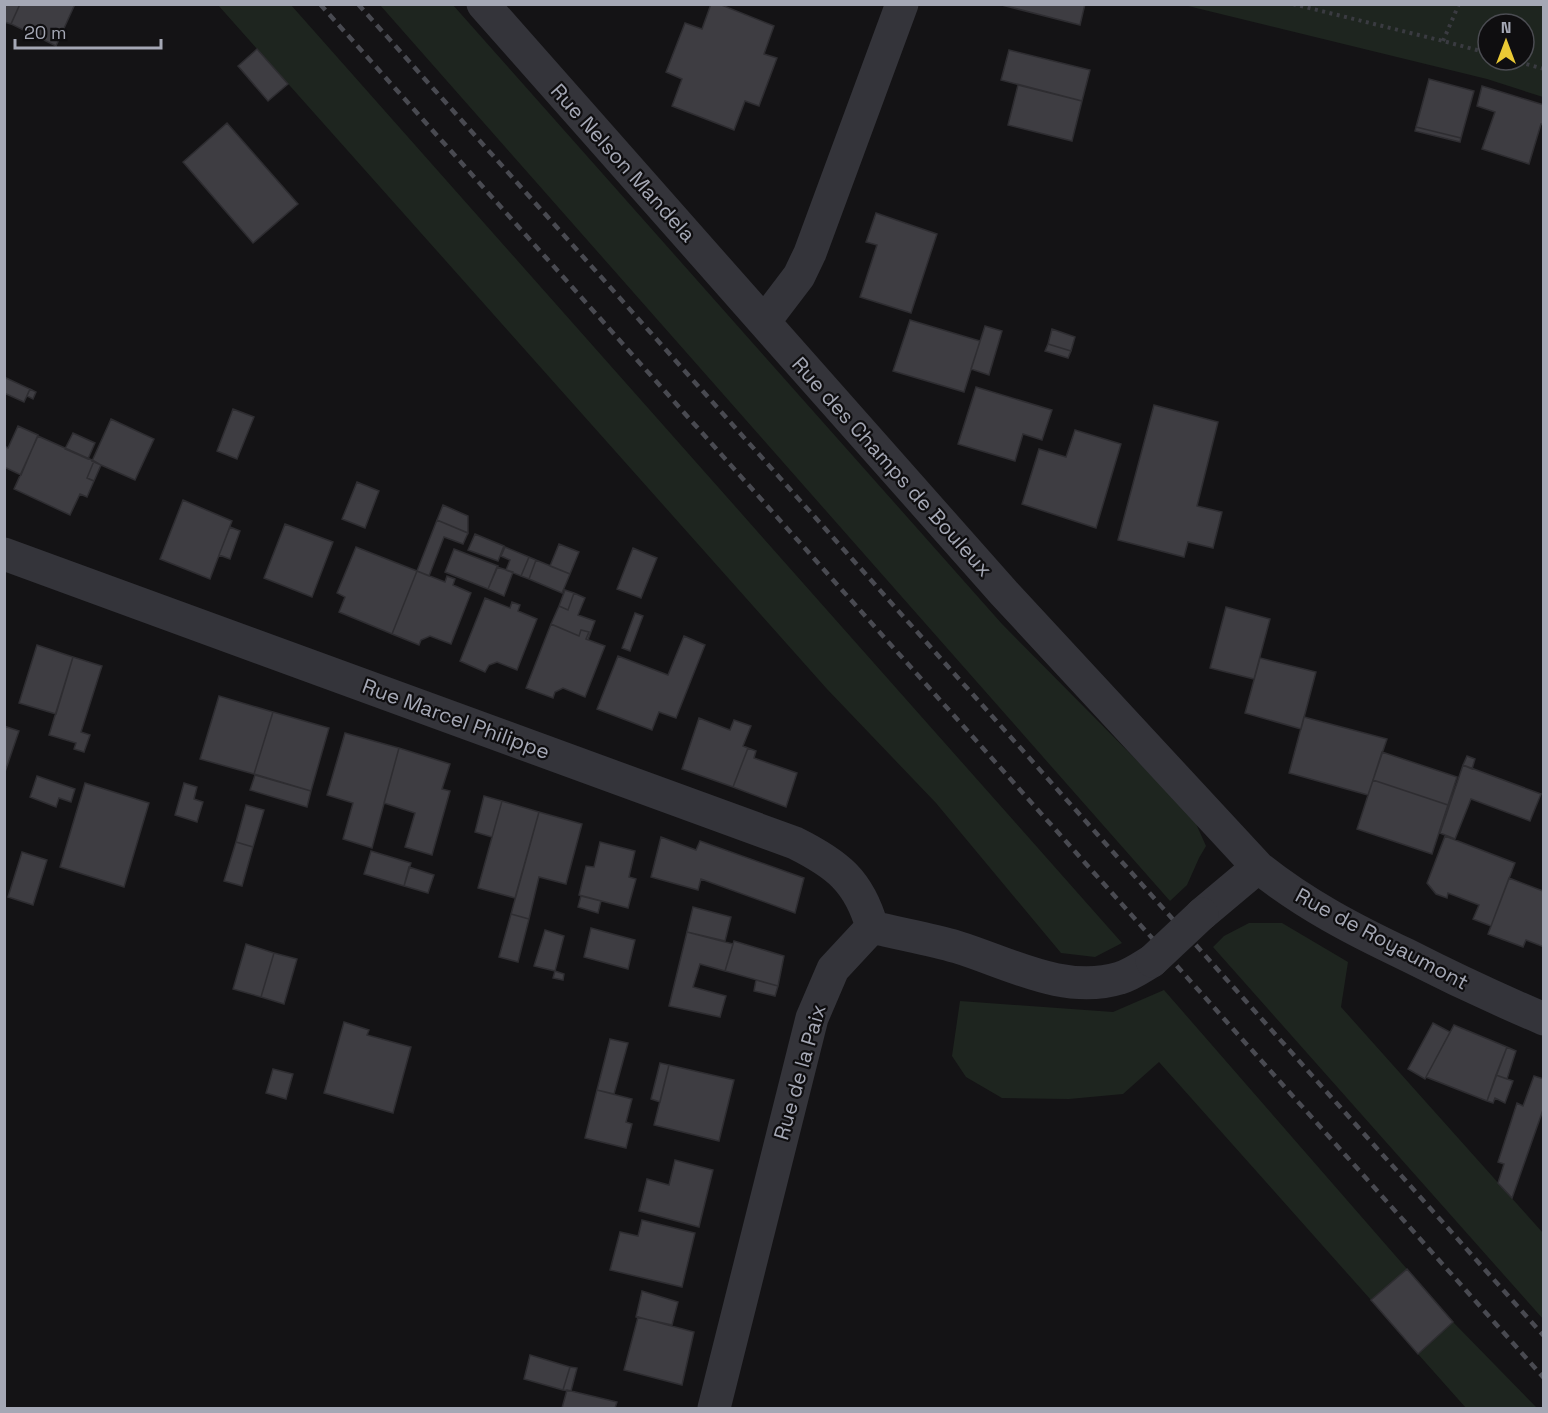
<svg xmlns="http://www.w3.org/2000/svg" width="1548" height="1413" viewBox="0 0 1548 1413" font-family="'Space Grotesk',sans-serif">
<rect width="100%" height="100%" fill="#141315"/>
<path fill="#1e251f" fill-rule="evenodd" d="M 218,5 L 291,5 L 1122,943 L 1095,957 L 1061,953 L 936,803 L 827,689 Z
M 380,5 L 453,5 L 1002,624 L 1193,817 L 1206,846 L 1199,858 L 1187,885 L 1170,901 Z
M 1184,5 L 1543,5 L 1543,97 L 1487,79 ZM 1488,24 L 1524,24 L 1524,60 L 1488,60 Z
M 1249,923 L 1282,923 L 1348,962 L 1341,1007 L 1543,1233 L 1543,1319 L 1213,947 L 1224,936 Z
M 1164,990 L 1407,1269 L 1371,1300 L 1159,1062 L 1123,1094 L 1069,1099 L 1002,1098 L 966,1077 L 952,1056 L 960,1001 L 1113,1012 Z
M 1453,1322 L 1537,1408 L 1466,1408 L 1418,1354 Z"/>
<path fill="#3e3d42" stroke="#2e2d31" stroke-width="1.5" d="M 4,4 L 20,4 L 11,24 L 4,22 Z
M 20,4 L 75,4 L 56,46 L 11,24 Z
M 711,4 L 719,4 L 774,26 L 764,54 L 777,58 L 759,106 L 745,101 L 734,130 L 672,106 L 682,79 L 666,72 L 685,23 L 702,29 Z
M 998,4 L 1085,4 L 1080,25 Z
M 257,49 L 288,84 L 268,101 L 238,66 Z
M 1009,50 L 1090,70 L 1082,101 L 1001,80 Z
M 1429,79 L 1474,91 L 1461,138 L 1416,127 Z
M 1018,85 L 1082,101 L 1072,141 L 1008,125 Z
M 1482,86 L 1544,105 L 1544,125 L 1541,124 L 1529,164 L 1482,149 L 1495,112 L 1477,106 Z
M 227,123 L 298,204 L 253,243 L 183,162 Z
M 1416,127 L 1461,138 L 1460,142 L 1415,131 Z
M 876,213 L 937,234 L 911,313 L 860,297 L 877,245 L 866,242 Z
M 910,320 L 980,341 L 964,392 L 893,371 Z
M 985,326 L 1002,331 L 989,375 L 971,369 Z
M 1052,329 L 1075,337 L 1071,351 L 1048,344 Z
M 1048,344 L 1071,351 L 1068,358 L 1045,351 Z
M 4,377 L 30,389 L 24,402 L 4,393 Z
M 976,387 L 1052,410 L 1042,440 L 1023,434 L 1015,461 L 958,444 Z
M 30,389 L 36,392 L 33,399 L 27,396 Z
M 1154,405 L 1218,422 L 1197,506 L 1222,512 L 1213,548 L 1188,542 L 1184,557 L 1118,540 Z
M 233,409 L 254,417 L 237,459 L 217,451 Z
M 111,419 L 154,439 L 135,480 L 92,461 Z
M 18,426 L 38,435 L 21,475 L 4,467 L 4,446 L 8,448 Z
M 1075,430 L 1121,444 L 1096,528 L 1022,504 L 1039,449 L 1066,457 Z
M 73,433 L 95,443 L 88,459 L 65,449 Z
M 38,436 L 94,461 L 87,478 L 94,481 L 87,497 L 80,494 L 70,515 L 14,489 Z
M 94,461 L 101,465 L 94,481 L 87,478 Z
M 357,482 L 379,491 L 365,528 L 342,519 Z
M 183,500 L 232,521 L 210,579 L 160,559 Z
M 443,505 L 468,516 L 468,533 L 437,520 Z
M 437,520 L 468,533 L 463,544 L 444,537 L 429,576 L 417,571 Z
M 285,524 L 333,542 L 312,597 L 264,578 Z
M 230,527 L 240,531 L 230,559 L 219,555 Z
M 475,534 L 504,546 L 498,561 L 468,550 Z
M 559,544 L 579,552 L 570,574 L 550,566 Z
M 356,547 L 417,571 L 392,634 L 339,612 L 345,597 L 337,593 Z
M 505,547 L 529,557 L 521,576 L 506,570 L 510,560 L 501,556 Z
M 633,548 L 657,558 L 641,598 L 617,589 Z
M 454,549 L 498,566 L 488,589 L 445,572 Z
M 529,557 L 536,560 L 529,579 L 521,576 Z
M 536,560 L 570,574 L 562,593 L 529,579 Z
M 497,567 L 513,572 L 504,596 L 488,589 Z
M 417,571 L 445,582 L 447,576 L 455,579 L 453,585 L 471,593 L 451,644 L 430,636 L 421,640 L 419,645 L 392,634 Z
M 565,590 L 574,593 L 568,610 L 559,606 Z
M 574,593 L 585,598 L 578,615 L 595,621 L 588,640 L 586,639 L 589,632 L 581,630 L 579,636 L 551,624 L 559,606 L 568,610 Z
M 485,598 L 510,608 L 512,602 L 520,605 L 518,611 L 537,619 L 517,670 L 497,662 L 489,665 L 485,672 L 460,661 Z
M 1226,607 L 1270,619 L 1254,679 L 1210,668 Z
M 635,613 L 643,616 L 630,651 L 622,648 Z
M 551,624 L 579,636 L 581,630 L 589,632 L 586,639 L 605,646 L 585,697 L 563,688 L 555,692 L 553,698 L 526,688 Z
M 684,636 L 705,645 L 676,718 L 659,712 L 652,730 L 597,709 L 618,656 L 668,675 Z
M 37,645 L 73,657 L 56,714 L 19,703 Z
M 73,657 L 102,666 L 81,732 L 90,735 L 84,752 L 74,749 L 76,743 L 49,735 Z
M 1260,658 L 1316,672 L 1301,729 L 1245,713 Z
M 219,696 L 273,712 L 254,774 L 200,759 Z
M 273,712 L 329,728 L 311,791 L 254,774 Z
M 1304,717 L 1387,739 L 1368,795 L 1289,773 Z
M 699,718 L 730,730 L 734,720 L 751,726 L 743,746 L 748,748 L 733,787 L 682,769 Z
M 4,726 L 19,731 L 4,775 Z
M 345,733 L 399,748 L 372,848 L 343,839 L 353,803 L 327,795 Z
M 399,748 L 450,764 L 442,789 L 450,791 L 432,855 L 405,847 L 415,813 L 384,803 Z
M 748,748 L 756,751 L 754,758 L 797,773 L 786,807 L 733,787 Z
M 1382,752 L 1457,777 L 1448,805 L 1373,780 Z
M 1467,756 L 1475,759 L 1472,769 L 1463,765 Z
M 1463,765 L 1541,794 L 1530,821 L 1471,799 L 1455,839 L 1440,833 Z
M 255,775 L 311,791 L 307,807 L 250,790 Z
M 37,776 L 75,789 L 71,802 L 59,798 L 56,807 L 30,797 Z
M 1373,780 L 1448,805 L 1432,854 L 1357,829 Z
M 85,783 L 149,803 L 124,887 L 60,867 Z
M 184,783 L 197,787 L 194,799 L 203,802 L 197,822 L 175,815 Z
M 484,796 L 502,801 L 492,837 L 475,832 Z
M 502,801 L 539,812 L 515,898 L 478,888 Z
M 246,805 L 264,810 L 253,847 L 236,842 Z
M 539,812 L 582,824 L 566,884 L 539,877 L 529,919 L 511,914 Z
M 1445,836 L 1515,863 L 1491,926 L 1473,919 L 1479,905 L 1448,893 L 1447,898 L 1436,894 L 1427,883 Z
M 661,837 L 696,850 L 700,841 L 804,878 L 795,913 L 701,879 L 698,890 L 651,877 Z
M 236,842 L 253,847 L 242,886 L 224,881 Z
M 600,842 L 635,851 L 629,877 L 636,879 L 628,908 L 579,895 L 586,866 L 594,867 Z
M 371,851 L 411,863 L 404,886 L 364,874 Z
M 22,852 L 47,860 L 33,905 L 8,897 Z
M 409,867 L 434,875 L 428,893 L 404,886 Z
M 1509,878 L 1543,891 L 1544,889 L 1544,947 L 1526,940 L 1523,947 L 1488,934 Z
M 581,896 L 601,901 L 598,913 L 578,907 Z
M 693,907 L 731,917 L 725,941 L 687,932 Z
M 511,914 L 529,919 L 518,962 L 499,957 Z
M 591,928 L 635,940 L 628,969 L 584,957 Z
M 545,930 L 564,936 L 555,971 L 534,966 Z
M 687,932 L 733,944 L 725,971 L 700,964 L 693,987 L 726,996 L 720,1017 L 669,1006 Z
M 734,941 L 784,956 L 778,986 L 725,971 Z
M 246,944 L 274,953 L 261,997 L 233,989 Z
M 274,953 L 297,959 L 284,1004 L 261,997 Z
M 555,971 L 564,974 L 563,980 L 553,978 Z
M 756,980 L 778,986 L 775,996 L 754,991 Z
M 344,1022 L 369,1030 L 367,1035 L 411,1047 L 393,1113 L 324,1093 Z
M 1433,1023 L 1450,1032 L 1425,1079 L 1408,1069 Z
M 1454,1025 L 1507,1047 L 1487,1101 L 1426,1077 Z
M 610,1039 L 628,1043 L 614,1094 L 597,1090 Z
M 1507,1047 L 1516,1051 L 1507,1079 L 1496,1075 Z
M 660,1063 L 669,1065 L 660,1102 L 651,1099 Z
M 669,1065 L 734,1080 L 719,1141 L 654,1125 Z
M 273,1069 L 293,1074 L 286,1099 L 266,1093 Z
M 1496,1075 L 1513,1081 L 1505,1103 L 1495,1098 L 1493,1103 L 1487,1101 Z
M 1534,1076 L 1544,1079 L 1544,1107 L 1512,1198 L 1498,1183 L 1504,1164 L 1498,1162 L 1517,1103 L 1523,1106 Z
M 597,1090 L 632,1099 L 626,1122 L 632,1124 L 626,1148 L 585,1138 Z
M 675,1160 L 713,1170 L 699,1227 L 639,1211 L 647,1179 L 669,1185 Z
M 642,1220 L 695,1233 L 682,1287 L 610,1270 L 620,1232 L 638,1236 Z
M 1407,1269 L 1453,1322 L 1418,1354 L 1371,1300 Z
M 642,1291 L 678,1302 L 672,1325 L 636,1317 Z
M 638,1317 L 694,1332 L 682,1385 L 624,1370 Z
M 530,1355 L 570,1367 L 563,1390 L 524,1379 Z
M 570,1367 L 577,1368 L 571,1391 L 563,1390 Z
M 567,1390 L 617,1402 L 615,1408 L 562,1408 Z"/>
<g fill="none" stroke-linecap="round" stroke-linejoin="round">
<path stroke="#3a3b41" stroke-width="4" stroke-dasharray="3 4.5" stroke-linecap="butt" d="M 1293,4 L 1443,41 L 1488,53
M 1443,41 L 1459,4
M 1512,60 L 1544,69"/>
<path stroke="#34343a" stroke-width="33" d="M 483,4 L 764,322
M 902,4 L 810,253 L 799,276 L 764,322 L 1004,593 L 1258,867
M 4,554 L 795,843 C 837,864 859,881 872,927
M 1202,914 L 1258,867 C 1304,904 1354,930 1407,955 C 1452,978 1497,999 1544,1019
M 714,1408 L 812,1018 L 833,969 L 872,927 C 900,934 929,939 957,947 C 1009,963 1064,995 1120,978 C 1131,975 1142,967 1152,961"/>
<path stroke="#494a51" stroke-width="4.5" stroke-dasharray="8 6" stroke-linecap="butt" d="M 320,4 L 1544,1378
M 358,4 L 1544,1336"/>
<path stroke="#34343a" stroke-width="33" d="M 1152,961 L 1202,914"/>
</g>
<g text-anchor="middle" stroke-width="4.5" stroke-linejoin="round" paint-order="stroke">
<g font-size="21" fill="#a5a8b5" stroke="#0f0e10">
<text transform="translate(623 163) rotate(48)" y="7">Rue Nelson Mandela</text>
<text transform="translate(892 467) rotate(48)" y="7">Rue des Champs de Bouleux</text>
<text transform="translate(456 719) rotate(20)" y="7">Rue Marcel Philippe</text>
<text transform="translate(1382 939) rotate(28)" y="7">Rue de Royaumont</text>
<text transform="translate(800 1072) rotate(-74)" y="7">Rue de la Paix</text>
</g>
</g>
<rect width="1548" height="1413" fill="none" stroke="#a5a8b5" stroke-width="12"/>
<g transform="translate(1506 42)"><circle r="28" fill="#0f0e10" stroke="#4b4c52" stroke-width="1.5"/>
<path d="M0-4.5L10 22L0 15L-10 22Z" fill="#ebca35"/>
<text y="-9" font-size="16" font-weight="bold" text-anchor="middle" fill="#a5a8b5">N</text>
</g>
<path d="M15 39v9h146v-9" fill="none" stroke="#a5a8b5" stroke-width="3"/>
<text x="24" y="39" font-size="18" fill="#a5a8b5" stroke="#0f0e10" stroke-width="4.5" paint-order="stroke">20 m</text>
</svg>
